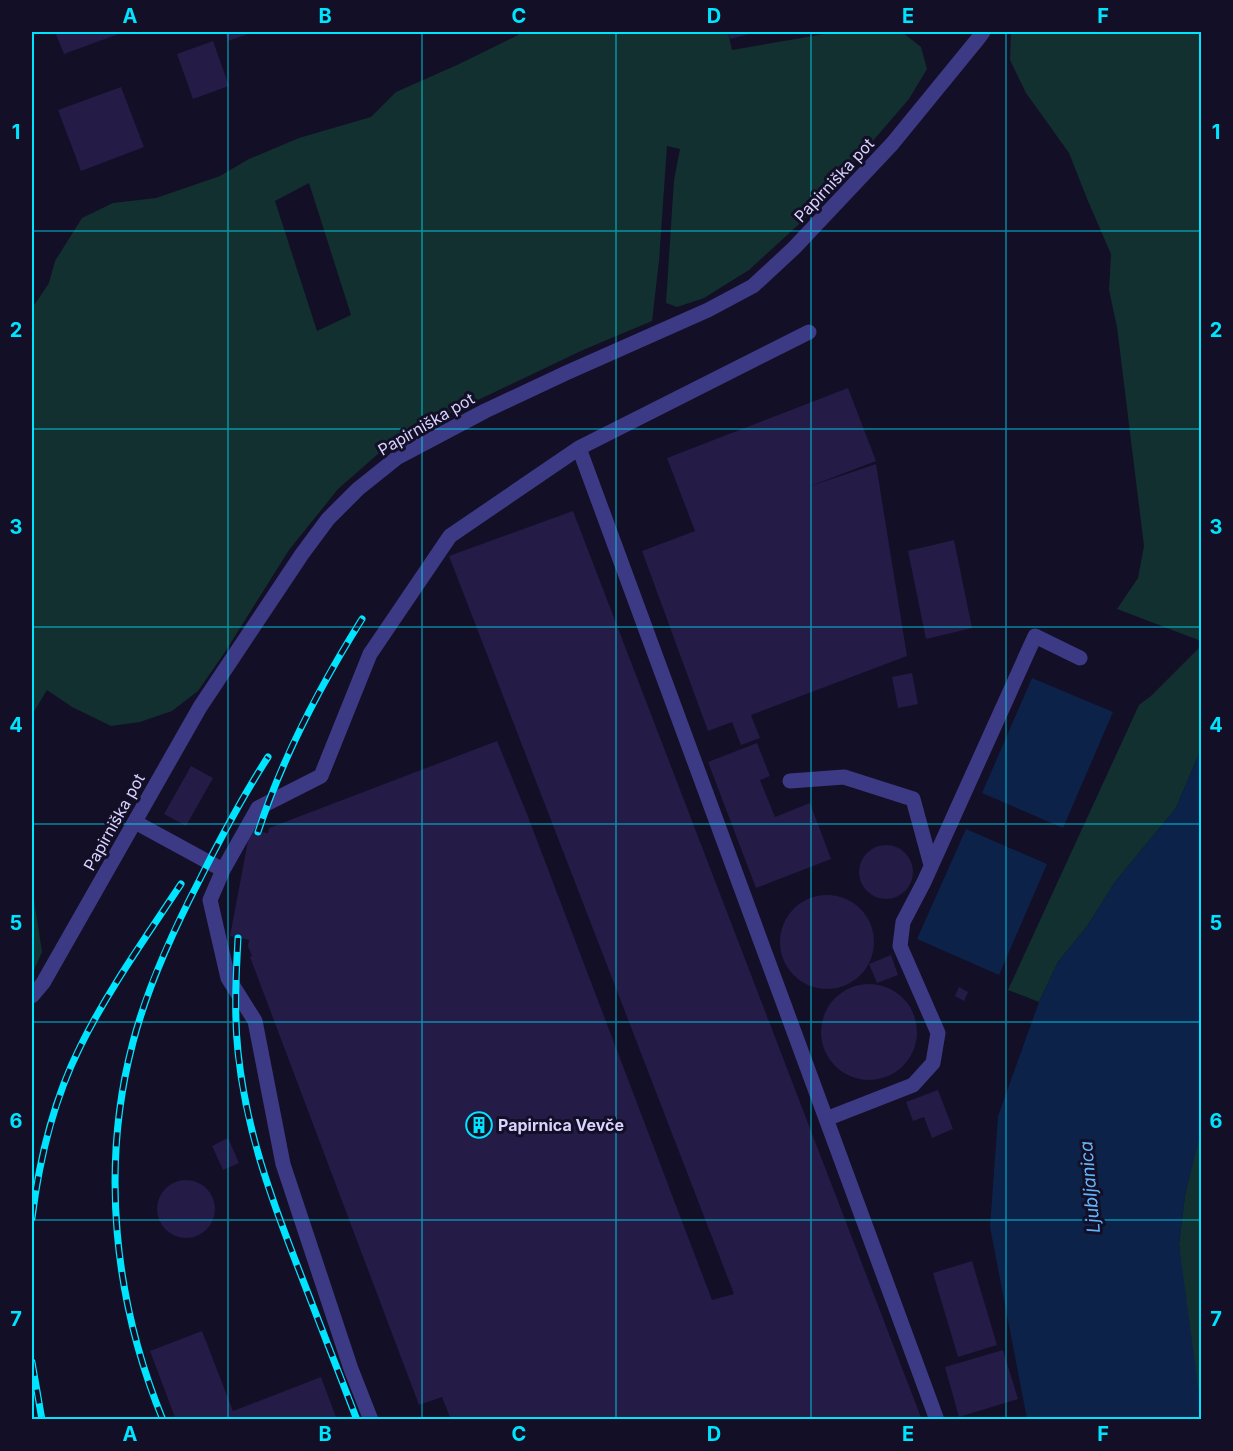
<svg xmlns="http://www.w3.org/2000/svg" width="1233" height="1451" viewBox="0 0 1233 1451" font-family="Inter,sans-serif">
<rect width="100%" height="100%" fill="#130f26"/>
<path fill="#12302f" fill-rule="evenodd" d="M 520,32 L 728,32 L 732,50 L 836,32 L 902,32 L 921,47 L 927,69 L 909,99 L 809,215 L 749,270 L 704,298 L 677,307 L 666,303 L 674,180 L 680,149 L 667,146 L 659,261 L 652,321 L 583,350 L 413,431 L 378,454 L 338,489 L 289,550 L 225,652 L 198,691 L 172,711 L 140,722 L 111,726 L 72,707 L 47,690 L 32,715 L 32,307 L 35,304 L 49,283 L 55,261 L 82,218 L 113,203 L 156,198 L 220,176 L 249,159 L 299,138 L 371,117 L 396,92 L 457,65 L 518,35 ZM 309,183 L 351,315 L 317,331 L 275,201 Z
M 1011,32 L 1201,32 L 1201,641 L 1117,609 L 1138,578 L 1144,546 L 1117,327 L 1109,290 L 1111,254 L 1088,201 L 1069,153 L 1026,93 L 1010,60 Z
M 1201,646 L 1201,749 L 1176,808 L 1115,882 L 1088,925 L 1058,962 L 1039,1002 L 1008,990 L 1139,705 L 1151,696 Z
M 32,887 L 42,952 L 32,974 Z
M 1201,1128 L 1201,1409 L 1186,1334 L 1179,1244 L 1185,1195 Z"/>
<path fill="#0c2248" d="M 1032,678 L 1113,712 L 1063,828 L 982,793 Z
M 1201,749 L 1202,1127 L 1185,1195 L 1179,1244 L 1201,1409 L 1201,1419 L 1027,1419 L 990,1227 L 998,1116 L 1039,1002 L 1058,962 L 1088,925 L 1115,882 L 1176,808 Z
M 966,829 L 1047,864 L 999,975 L 917,939 Z"/>
<path fill="#241b47" d="M 55,32 L 124,32 L 64,54 Z
M 225,32 L 254,32 L 228,41 Z
M 728,32 L 756,32 L 730,39 Z
M 213,41 L 229,86 L 193,99 L 177,54 Z
M 121,87 L 144,147 L 81,171 L 58,110 Z
M 848,388 L 876,461 L 808,487 L 876,464 L 907,656 L 751,715 L 760,738 L 741,745 L 732,722 L 708,731 L 642,551 L 695,531 L 667,458 Z
M 573,511 L 922,1420 L 451,1420 L 442,1397 L 419,1405 L 250,957 L 252,956 L 248,946 L 249,940 L 230,936 L 250,830 L 268,833 L 269,828 L 497,741 L 527,814 L 712,1300 L 734,1294 L 449,556 Z
M 954,540 L 972,628 L 926,639 L 908,551 Z
M 912,673 L 918,704 L 898,708 L 892,677 Z
M 757,743 L 770,776 L 760,780 L 775,817 L 810,803 L 831,859 L 756,888 L 708,762 Z
M 191,766 L 213,778 L 186,826 L 164,814 Z
M859 872a27 27 0 1 1 54 0a27 27 0 1 1-54 0Z
M780 942a47 47 0 1 1 94 0a47 47 0 1 1-94 0Z
M 891,955 L 898,975 L 877,983 L 869,964 Z
M821 1032a48 48 0 1 1 96 0a48 48 0 1 1-96 0Z
M 959,987 L 968,992 L 964,1001 L 955,996 Z
M 938,1090 L 953,1129 L 932,1138 L 924,1117 L 913,1121 L 906,1102 Z
M 228,1138 L 239,1163 L 223,1170 L 212,1146 Z
M157 1209a29 29 0 1 1 58 0a29 29 0 1 1-58 0Z
M 972,1261 L 997,1345 L 958,1357 L 933,1273 Z
M 202,1331 L 233,1411 L 321,1377 L 337,1420 L 176,1420 L 150,1351 Z
M 1003,1350 L 1018,1399 L 959,1417 L 945,1367 Z"/>
<g fill="none" stroke-linecap="round" stroke-linejoin="round">
<path stroke="#3d3a85" stroke-width="15" d="M 579,448 L 937,1420
M 790,781 L 844,777 L 913,799 L 931,865
M 135,822 L 223,870
M 32,996 L 43,983 L 200,707 L 302,554 L 328,519 L 358,489 L 398,457 L 485,411 L 566,373 L 708,310 L 753,286 L 794,248 L 892,144 L 977,40 L 983,32
M 826,1119 L 913,1085 L 933,1063 L 938,1033 L 900,946 L 903,922 L 924,882 L 1035,636 L 1080,658
M 371,1420 L 351,1369 L 283,1164 L 255,1021 L 228,978 L 210,900 L 223,870 L 258,808 L 321,776 L 370,654 L 450,536 L 579,448 L 809,332"/>
<g stroke="#00e5ff" stroke-width="7">
<path id="rail" d="M 258,832 C 283,756 320,686 362,619
M 238,938 C 236,976 234,1014 238,1052 C 246,1130 271,1198 299,1270 C 318,1320 338,1370 357,1420
M 32,1218 C 39,1161 54,1099 80,1047 C 108,990 146,937 181,884
M 32,1362 L 42,1420
M 163,1420 C 114,1301 100,1167 133,1042 C 148,985 173,931 200,879 C 221,837 243,796 268,757"/>
</g>
<use href="#rail" stroke="#130f26" stroke-width="4.5" stroke-dasharray="14" stroke-linecap="butt"/>
</g>
<path fill="none" stroke="#00e5ff" stroke-width="1.5" stroke-opacity="0.55" d="M 228,32 L 228,1420M 422,32 L 422,1420M 616,32 L 616,1420M 811,32 L 811,1420M 1006,32 L 1006,1420M 32,231 L 1202,231M 32,429 L 1202,429M 32,627 L 1202,627M 32,824 L 1202,824M 32,1022 L 1202,1022M 32,1220 L 1202,1220"/>
<defs>
<g id="building-ring" transform="scale(1.35)"><circle r="9.5" fill="#130f26" stroke="#00e5ff" stroke-width="1.5"/><path d="M-4-6H4V6H1V3H-1V6H-4ZM-2.5-4.3h1.7v1.8h-1.7ZM.8-4.3h1.7v1.8H.8ZM-2.5-1h1.7V.8h-1.7ZM.8-1h1.7V.8H.8Z" fill="#00e5ff"/></g>
</defs>
<g fill-rule="evenodd">
<use href="#building-ring" x="479" y="1125"/>
</g>
<g text-anchor="middle" stroke-width="6" stroke-linejoin="round" paint-order="stroke">
<g font-size="16" fill="#d9d4ff" stroke="#130f26">
<text transform="translate(834 180) rotate(-47)" y="6">Papirniška pot</text>
<text transform="translate(426 424) rotate(-30)" y="6">Papirniška pot</text>
<text transform="translate(114 822) rotate(-61)" y="6">Papirniška pot</text>
</g>
<g font-size="16" font-weight="bold" fill="#d9d4ff" stroke="#130f26" text-anchor="start">
<text x="498" y="1131">Papirnica Vevče</text>
</g>
<g font-size="18" font-style="italic" fill="#62b6ff" stroke="#130f26">
<text transform="translate(1090 1187) rotate(-95)" y="6">Ljubljanica</text>
</g>
</g>
<rect width="1233" height="1451" fill="none" stroke="#130f26" stroke-width="66"/>
<rect x="33" y="33" width="1167" height="1385" fill="none" stroke="#00e5ff" stroke-width="2"/>
<g font-size="20" text-anchor="middle" font-weight="bold" fill="#00e5ff">
<text x="130" y="23">A</text>
<text x="325" y="23">B</text>
<text x="519" y="23">C</text>
<text x="714" y="23">D</text>
<text x="908" y="23">E</text>
<text x="1103" y="23">F</text>
<text x="16" y="139">1</text>
<text x="1216" y="139">1</text>
<text x="16" y="337">2</text>
<text x="1216" y="337">2</text>
<text x="16" y="534">3</text>
<text x="1216" y="534">3</text>
<text x="16" y="732">4</text>
<text x="1216" y="732">4</text>
<text x="16" y="930">5</text>
<text x="1216" y="930">5</text>
<text x="16" y="1128">6</text>
<text x="1216" y="1128">6</text>
<text x="16" y="1326">7</text>
<text x="1216" y="1326">7</text>
<text x="130" y="1441">A</text>
<text x="325" y="1441">B</text>
<text x="519" y="1441">C</text>
<text x="714" y="1441">D</text>
<text x="908" y="1441">E</text>
<text x="1103" y="1441">F</text>
</g>
</svg>
